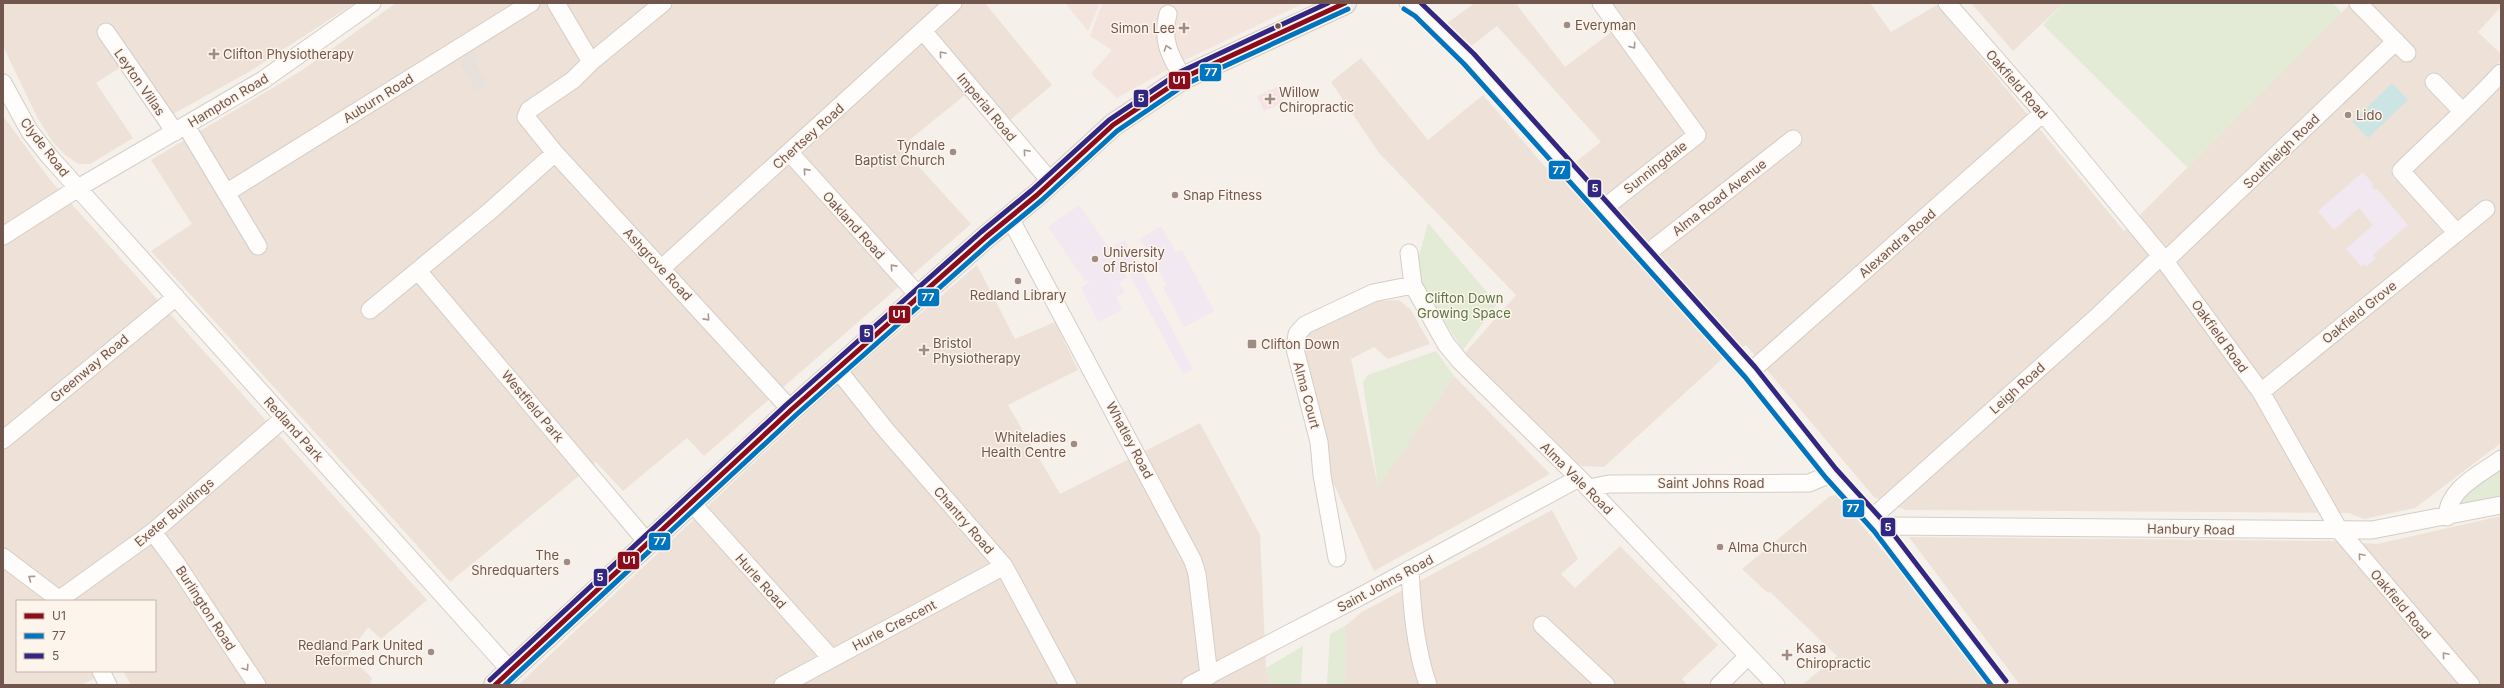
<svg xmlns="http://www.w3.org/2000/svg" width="2504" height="688" viewBox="0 0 2504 688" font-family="Inter,sans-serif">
<rect width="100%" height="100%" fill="#f5f0ea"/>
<path fill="#eee2d8" d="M 3,3 L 355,3 L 247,73 L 173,114 L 135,58 L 96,83 L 133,138 L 90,164 L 78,164 L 64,154 L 52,141 L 37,117 L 3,46 Z
M 396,3 L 985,3 L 1052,85 L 1008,122 L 976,86 L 901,147 L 971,224 L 704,456 L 687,438 L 623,491 L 596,462 L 450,582 L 151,251 L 192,224 L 151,160 L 301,71 Z
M 1475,3 L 1519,3 L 1517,5 L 1565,67 L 1626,21 L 1613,3 L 1870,3 L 1891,32 L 1937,5 L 2124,231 L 2351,3 L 2501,3 L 2501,7 L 2478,32 L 2501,54 L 2501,60 L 2486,77 L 2501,91 L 2501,443 L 2415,508 L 2364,519 L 2349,513 L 1906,510 L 1874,497 L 1746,345 L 1722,359 L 1604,467 L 1581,466 L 1465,353 L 1516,295 L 1379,153 L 1331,82 L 1361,58 L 1428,140 L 1483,95 L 1555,178 L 1601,142 L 1497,26 L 1465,51 L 1443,26 Z
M 1971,3 L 2064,3 L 2013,51 Z
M 3,116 L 51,181 L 427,600 L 381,639 L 368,627 L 348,655 L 372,678 L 370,685 L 131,685 L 123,671 L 155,671 L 155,601 L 72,601 L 3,549 Z
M 977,265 L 1015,339 L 1055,322 L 1078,370 L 1008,405 L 1060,494 L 1200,423 L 1260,535 L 1266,667 L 1271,685 L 518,685 L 827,394 Z
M 1399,300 L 1411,310 L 1430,344 L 1388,359 L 1374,347 L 1351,359 L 1378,486 L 1454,376 L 1550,474 L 1374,571 L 1324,463 L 1301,347 L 1304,334 L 1368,302 Z
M 1837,495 L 1937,616 L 1987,685 L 1802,685 L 1837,656 L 1770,592 L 1768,593 L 1742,569 L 1830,496 Z
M 1552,510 L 1578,559 L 1561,574 L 1575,588 L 1620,546 L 1718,645 L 1682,679 L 1687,685 L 1345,685 L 1345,626 L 1362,612 Z
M 2501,516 L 2501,685 L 2020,685 L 1909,537 L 2331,541 L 2377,544 Z
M 3,569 L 45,601 L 17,601 L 17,671 L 91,671 L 95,678 L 81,685 L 3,685 Z"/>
<path fill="#f4e4de" d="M 1065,3 L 1100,3 L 1088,31 Z
M 1102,3 L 1304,3 L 1183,61 L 1117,98 L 1091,74 L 1112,50 L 1090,36 Z"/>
<path fill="#e7e0db" d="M 474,51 L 480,60 L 475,63 L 488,84 L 477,91 L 459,62 Z"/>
<path fill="#f1e8f1" d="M 2363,172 L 2373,184 L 2371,186 L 2375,190 L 2377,189 L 2408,225 L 2373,255 L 2376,258 L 2366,267 L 2364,264 L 2361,266 L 2346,249 L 2373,225 L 2359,208 L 2334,230 L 2318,211 Z
M 1079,205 L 1111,251 L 1114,249 L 1124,266 L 1122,267 L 1127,278 L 1119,282 L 1124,293 L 1116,297 L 1122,310 L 1098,322 L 1081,287 L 1089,283 L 1088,280 L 1085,281 L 1048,227 Z
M 1161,226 L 1176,252 L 1182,250 L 1214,311 L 1184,327 L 1163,287 L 1167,285 L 1140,239 Z
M 1125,240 L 1193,369 L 1183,374 L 1114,245 Z"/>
<path fill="#f6e3e4" d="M 1277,87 L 1283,102 L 1264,111 L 1257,96 Z"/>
<path fill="#e3ead6" d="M 2064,3 L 2333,3 L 2342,13 L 2188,168 L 2043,25 Z
M 1428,223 L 1497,304 L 1463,350 L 1423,288 L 1417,263 Z
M 1436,351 L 1454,376 L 1378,487 L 1363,382 L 1368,375 Z
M 2501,466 L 2501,499 L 2454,510 L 2464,492 Z
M 1345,626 L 1345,685 L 1327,685 L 1330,634 Z
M 1303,646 L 1301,685 L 1271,685 L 1266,668 Z"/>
<path fill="#cde4e4" d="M 2392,83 L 2408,100 L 2368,138 L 2352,122 Z"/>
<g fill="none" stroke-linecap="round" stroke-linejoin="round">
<g stroke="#d4cdc8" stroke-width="19">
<path id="street" d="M 556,3 L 591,62
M 663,3 L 591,62 L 573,80 L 529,110 L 526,117 L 555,153 L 791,410
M 1408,3 L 1419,10 L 1469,59 L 1750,372 L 1831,474 L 1879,527 L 2000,685
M 1601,3 L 1697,135 L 1604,208
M 1947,3 L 2043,113 L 2161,256 L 2261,392 L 2339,530 L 2471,685
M 2358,3 L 2407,53
M 1168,14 C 1161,40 1170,56 1183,78
M 923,31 L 1051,182
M 106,32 L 175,132
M 2434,82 L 2462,111
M 3,83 L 30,132 L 49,156 L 510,670
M 186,126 L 258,246
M 790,153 L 919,296
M 226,193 L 531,3
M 1010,218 L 1193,561 L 1197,574 L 1209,676
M 2457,233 L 2401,171 C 2434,138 2470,107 2501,73
M 3,236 L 78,188 L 263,80 L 372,3
M 1409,253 L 1413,285 L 1446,344 L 1460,361 L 1579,478 L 1776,685
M 1645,255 L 1793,139
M 2165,261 L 2396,41
M 662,268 L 953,3
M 418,271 L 647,542
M 370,310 L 490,211 L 555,153
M 838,370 L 885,429 L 1004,566 L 1068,685
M 1750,372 L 2043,113
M 2261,392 L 2486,209
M 3,440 L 176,297
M 1589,488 L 1609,484 L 1809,483 L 1831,474
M 691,502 L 831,658
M 2447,517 C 2448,488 2481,474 2501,459
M 1871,519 L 2099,315 L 2161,256
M 1879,527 L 1892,526 L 2372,530 L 2501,505
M 153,532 L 176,563 L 257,685
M 3,557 L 61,601
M 1337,558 L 1322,475 L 1319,442 L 1295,349 L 1297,334 L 1305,325 L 1373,293 L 1413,285
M 1410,569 C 1412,609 1415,647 1428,685
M 60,599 L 153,532 L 284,418
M 1542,625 L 1606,685
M 101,671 L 108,685
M 783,685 L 1004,566
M 1190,685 L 1363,595 L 1579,478
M 1719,685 L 1748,656"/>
</g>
<g stroke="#d3cbc7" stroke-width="24">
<path id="primary" d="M 495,685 L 791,410 L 986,237 L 1037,195 L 1113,125 L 1183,78 L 1345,3"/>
</g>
<use href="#street" stroke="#fefdfc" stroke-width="17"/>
<use href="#primary" stroke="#f1ece6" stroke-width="22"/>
<g stroke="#fdf4eb" stroke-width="8">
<path id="bus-1" d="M 495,685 L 791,410 L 986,237 L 1037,195 L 1113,125 L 1183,78 L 1345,3"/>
</g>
<g stroke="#fdf4eb" stroke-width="8">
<path id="bus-2" d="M 1404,9 L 1415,16 L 1464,64 L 1745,377 L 1826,478 L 1874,531 L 1991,685
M 505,685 L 796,415 L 991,242 L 1042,200 L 1117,131 L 1186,84 L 1348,9"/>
</g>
<g stroke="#fdf4eb" stroke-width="8">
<path id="bus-3" d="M 1421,3 L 1474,54 L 1755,367 L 1836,469 L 1885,523 L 2006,681
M 490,680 L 786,405 L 981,232 L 1032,190 L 1109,120 L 1180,72 L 1328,3"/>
</g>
<use href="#bus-1" stroke="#8b0d1b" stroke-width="5"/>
<use href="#bus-2" stroke="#0075bf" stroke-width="5"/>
<use href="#bus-3" stroke="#312783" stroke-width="5"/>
</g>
<defs><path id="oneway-chevron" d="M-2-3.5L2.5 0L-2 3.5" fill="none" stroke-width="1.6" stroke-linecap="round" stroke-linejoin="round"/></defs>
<g stroke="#a99993">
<use href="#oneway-chevron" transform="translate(1633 46) rotate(54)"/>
<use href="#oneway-chevron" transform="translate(1167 48) rotate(-109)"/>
<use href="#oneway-chevron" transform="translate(942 54) rotate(-130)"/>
<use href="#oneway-chevron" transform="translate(1026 152) rotate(-130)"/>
<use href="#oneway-chevron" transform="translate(806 171) rotate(-132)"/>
<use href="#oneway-chevron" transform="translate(893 267) rotate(-132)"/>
<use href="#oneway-chevron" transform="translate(707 318) rotate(48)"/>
<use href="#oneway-chevron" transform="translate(2361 556) rotate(-130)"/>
<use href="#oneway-chevron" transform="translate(31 578) rotate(-144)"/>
<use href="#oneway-chevron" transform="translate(2445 655) rotate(-130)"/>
<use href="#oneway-chevron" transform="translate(246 668) rotate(57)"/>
</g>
<g fill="#9f8c84" stroke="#fdf4eb" stroke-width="1.5">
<circle cx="1567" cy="25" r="4"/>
<path d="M1182 22h4v4h4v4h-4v4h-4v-4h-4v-4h4z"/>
<path d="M212 48h4v4h4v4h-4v4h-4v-4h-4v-4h4z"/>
<path d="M1268 93h4v4h4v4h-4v4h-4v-4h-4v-4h4z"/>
<circle cx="2348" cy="115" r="4"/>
<circle cx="953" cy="152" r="4"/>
<circle cx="1175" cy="195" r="4"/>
<circle cx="1095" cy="259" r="4"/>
<circle cx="1018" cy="281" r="4"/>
<rect x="1247" y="339" width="10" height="10" rx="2"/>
<path d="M922 344h4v4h4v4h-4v4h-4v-4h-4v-4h4z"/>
<circle cx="1074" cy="444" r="4"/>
<circle cx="1720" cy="547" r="4"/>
<circle cx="567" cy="562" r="4"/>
<circle cx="431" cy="652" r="4"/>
<path d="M1785 649h4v4h4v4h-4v4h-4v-4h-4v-4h4z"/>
</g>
<circle fill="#70564d" stroke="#fdf4eb" stroke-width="1.5" cx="1278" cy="26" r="3.5"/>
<g text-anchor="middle" stroke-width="3" stroke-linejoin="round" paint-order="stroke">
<g font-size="13" fill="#70564d" stroke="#fdf4eb" text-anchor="start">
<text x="1575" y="30">Everyman</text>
<text x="1175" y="33" text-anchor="end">Simon Lee</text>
<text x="223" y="59">Clifton Physiotherapy</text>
<text x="1279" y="97">Willow<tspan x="1279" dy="15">Chiropractic</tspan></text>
<text x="2356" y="120">Lido</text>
<text x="945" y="150" text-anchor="end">Tyndale<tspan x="945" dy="15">Baptist Church</tspan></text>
<text x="1183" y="200">Snap Fitness</text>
<text x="1103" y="257">University<tspan x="1103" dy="15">of Bristol</tspan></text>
<text x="1018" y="300" text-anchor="middle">Redland Library</text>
<text x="933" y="348">Bristol<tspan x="933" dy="15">Physiotherapy</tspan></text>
<text x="1261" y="349">Clifton Down</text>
<text x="1066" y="442" text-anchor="end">Whiteladies<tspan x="1066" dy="15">Health Centre</tspan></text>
<text x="1728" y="552">Alma Church</text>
<text x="559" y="560" text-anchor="end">The<tspan x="559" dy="15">Shredquarters</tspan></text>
<text x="423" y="650" text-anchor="end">Redland Park United<tspan x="423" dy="15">Reformed Church</tspan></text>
<text x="1796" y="653">Kasa<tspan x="1796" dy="15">Chiropractic</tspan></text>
</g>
<g font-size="13" fill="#70564d" stroke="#fdf4eb">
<text transform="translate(140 82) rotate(55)" y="5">Leyton Villas</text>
<text transform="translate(2017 84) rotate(49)" y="5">Oakfield Road</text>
<text transform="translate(378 98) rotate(-32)" y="5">Auburn Road</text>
<text transform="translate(228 100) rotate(-31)" y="5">Hampton Road</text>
<text transform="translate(987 107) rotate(50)" y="5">Imperial Road</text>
<text transform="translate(808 136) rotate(-42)" y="5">Chertsey Road</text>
<text transform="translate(45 147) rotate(52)" y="5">Clyde Road</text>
<text transform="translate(2281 151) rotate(-44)" y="5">Southleigh Road</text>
<text transform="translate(1655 167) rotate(-38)" y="5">Sunningdale</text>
<text transform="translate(1719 197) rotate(-38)" y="5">Alma Road Avenue</text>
<text transform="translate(854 225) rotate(48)" y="5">Oakland Road</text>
<text transform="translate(1897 243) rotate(-41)" y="5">Alexandra Road</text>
<text transform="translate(658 264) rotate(47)" y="5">Ashgrove Road</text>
<text transform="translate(2359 312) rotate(-39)" y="5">Oakfield Grove</text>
<text transform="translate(2220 336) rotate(54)" y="5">Oakfield Road</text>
<text transform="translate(89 368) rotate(-40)" y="5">Greenway Road</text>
<text transform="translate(2017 388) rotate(-42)" y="5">Leigh Road</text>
<text transform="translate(1307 395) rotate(75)" y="5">Alma Court</text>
<text transform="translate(533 406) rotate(50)" y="5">Westfield Park</text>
<text transform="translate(294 429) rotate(48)" y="5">Redland Park</text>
<text transform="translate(1130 440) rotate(62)" y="5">Whatley Road</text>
<text transform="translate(1577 478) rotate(45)" y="5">Alma Vale Road</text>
<text x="1711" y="488">Saint Johns Road</text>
<text transform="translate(174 512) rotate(-40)" y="5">Exeter Buildings</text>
<text transform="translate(964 520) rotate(49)" y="5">Chantry Road</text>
<text transform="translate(2191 529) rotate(1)" y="5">Hanbury Road</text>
<text transform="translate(761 581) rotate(48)" y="5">Hurle Road</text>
<text transform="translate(1385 583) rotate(-28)" y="5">Saint Johns Road</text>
<text transform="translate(2401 604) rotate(50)" y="5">Oakfield Road</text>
<text transform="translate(206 608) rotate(57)" y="5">Burlington Road</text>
<text transform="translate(894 625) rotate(-28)" y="5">Hurle Crescent</text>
</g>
<g font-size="13" fill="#587546" stroke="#fdf4eb">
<text x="1464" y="303">Clifton Down<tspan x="1464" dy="15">Growing Space</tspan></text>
</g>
</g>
<g stroke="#fdf4eb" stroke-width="1.5">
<rect x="1199" y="63" width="23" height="19" rx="4" fill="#0075bf"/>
<rect x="1168" y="71" width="23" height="19" rx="4" fill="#8b0d1b"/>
<rect x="1133" y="89" width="16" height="19" rx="4" fill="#312783"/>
<rect x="1548" y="160" width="23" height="20" rx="4" fill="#0075bf"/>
<rect x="1587" y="179" width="15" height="19" rx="4" fill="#312783"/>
<rect x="917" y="288" width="23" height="19" rx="4" fill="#0075bf"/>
<rect x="888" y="305" width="23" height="19" rx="4" fill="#8b0d1b"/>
<rect x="859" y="324" width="15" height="19" rx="4" fill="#312783"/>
<rect x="1842" y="499" width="23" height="19" rx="4" fill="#0075bf"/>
<rect x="1880" y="517" width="16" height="20" rx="4" fill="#312783"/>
<rect x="648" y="532" width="23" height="19" rx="4" fill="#0075bf"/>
<rect x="617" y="551" width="23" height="19" rx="4" fill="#8b0d1b"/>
<rect x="593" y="568" width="15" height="19" rx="4" fill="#312783"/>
</g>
<g font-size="11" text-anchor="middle" font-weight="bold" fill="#fff">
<text x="1211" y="76">77</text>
<text x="1179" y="84">U1</text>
<text x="1141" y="102">5</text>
<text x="1559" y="174">77</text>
<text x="1595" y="192">5</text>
<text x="928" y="301">77</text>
<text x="899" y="318">U1</text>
<text x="867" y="337">5</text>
<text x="1853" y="512">77</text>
<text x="1888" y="531">5</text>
<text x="660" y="545">77</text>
<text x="629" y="564">U1</text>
<text x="600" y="581">5</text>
</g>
<rect width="2504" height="688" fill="none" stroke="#70564d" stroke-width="8"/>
<rect x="16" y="600" width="140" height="72" fill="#fdf4eb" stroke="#c5b5ac"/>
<rect x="24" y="613" width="20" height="6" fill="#8b0d1b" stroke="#c5b5ac"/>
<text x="52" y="620" font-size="12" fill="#70564d">U1</text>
<rect x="24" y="633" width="20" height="6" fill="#0075bf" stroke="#c5b5ac"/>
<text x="52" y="640" font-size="12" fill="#70564d">77</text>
<rect x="24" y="653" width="20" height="6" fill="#312783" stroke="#c5b5ac"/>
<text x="52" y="660" font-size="12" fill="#70564d">5</text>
</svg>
